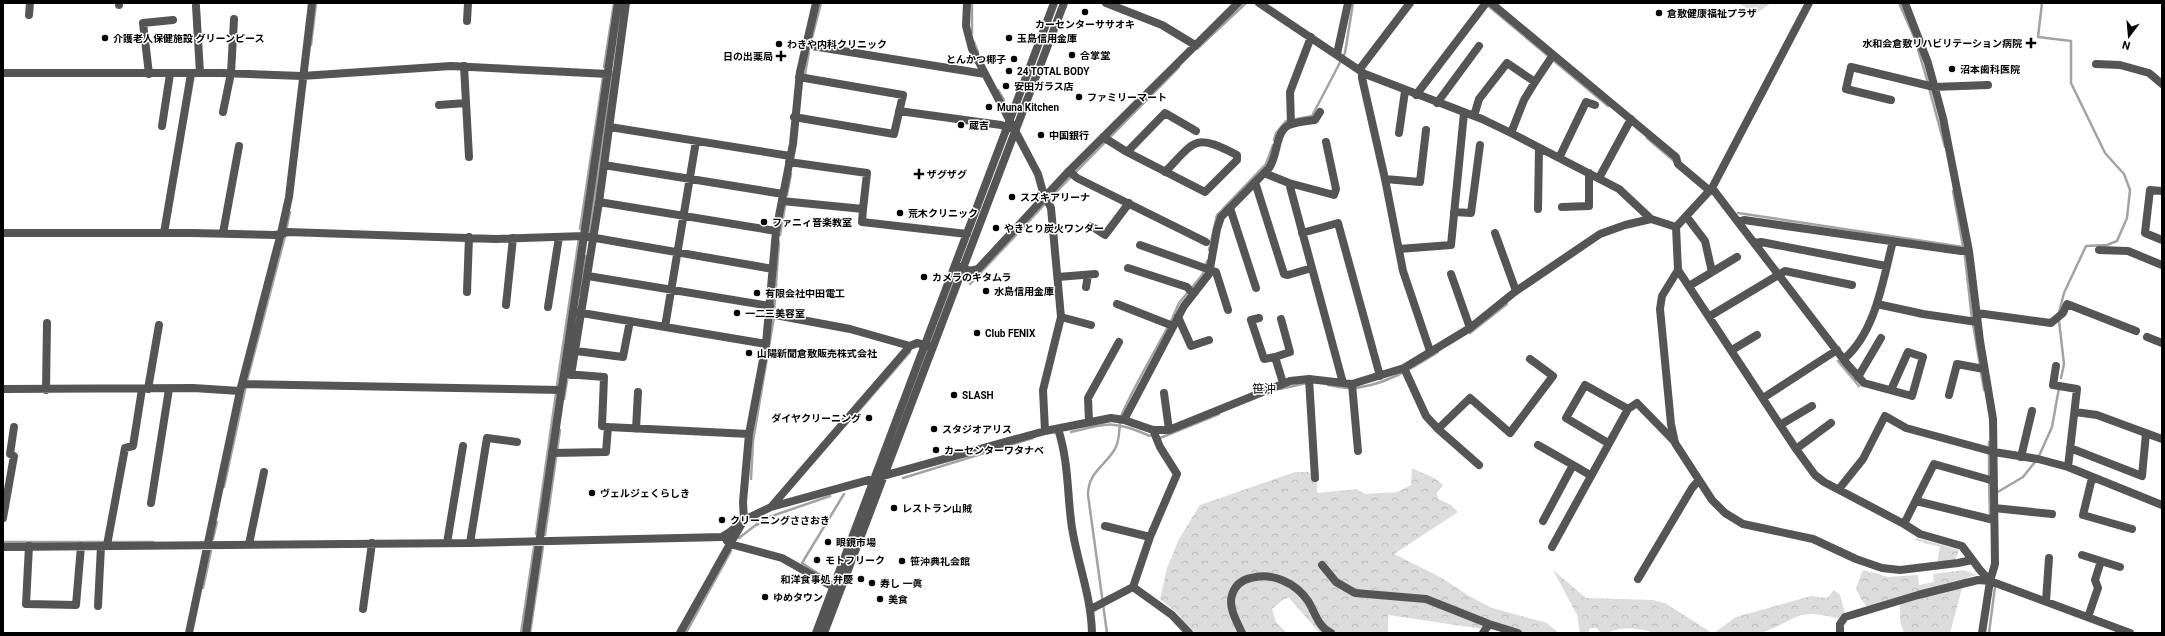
<svg xmlns="http://www.w3.org/2000/svg" width="2165" height="636" viewBox="0 0 2165 636" font-family="Roboto,'Noto Sans JP',sans-serif">
<defs>
<pattern id="forest-crowns" width="20" height="18" patternUnits="userSpaceOnUse"><rect width="20" height="18" fill="#dcdcdc"/><path d="M2 6a3 3 0 1 1 6 0M12 15a3 3 0 1 1 6 0" fill="none" stroke="#bbb"/></pattern>
</defs>
<rect width="100%" height="100%" fill="#fff"/>
<path fill="#dcdcdc" d="M 1739,3 L 1771,3 L 1757,13 L 1750,11 Z"/>
<path fill="url(#forest-crowns)" d="M 1412,468 C 1424,475 1432,474 1443,485 L 1437,493 L 1438,499 L 1451,505 L 1458,512 L 1394,554 L 1440,577 L 1469,596 L 1492,608 L 1547,623 L 1559,633 L 1510,633 L 1388,615 L 1388,633 L 1320,633 L 1289,598 L 1284,599 L 1272,609 L 1276,622 L 1287,633 L 1192,633 L 1178,614 L 1160,599 L 1167,568 L 1179,539 L 1200,505 L 1295,472 L 1308,472 L 1317,477 L 1317,493 L 1357,489 L 1365,494 L 1397,492 L 1411,485 Z
M 1917,538 L 1959,550 L 1955,560 L 1937,562 L 1940,547 L 1914,540 Z
M 1553,570 L 1586,598 L 1653,600 L 1665,603 L 1712,633 L 1654,633 C 1644,629 1627,627 1616,630 C 1611,631 1607,633 1601,633 L 1597,628 L 1590,628 L 1588,633 L 1580,633 L 1577,615 Z
M 1863,570 L 1888,577 L 1918,575 L 1919,585 L 1934,582 L 1933,574 L 1964,570 L 1977,575 L 1968,577 L 1964,581 L 1950,633 L 1904,633 L 1900,621 L 1900,603 L 1868,608 L 1861,599 L 1856,588 Z
M 1834,590 L 1840,595 L 1845,613 L 1839,619 C 1794,606 1798,621 1760,633 C 1749,636 1726,633 1714,633 L 1736,617 L 1811,596 L 1827,598 Z"/>
<g fill="none" stroke-linecap="round" stroke-linejoin="round">
<path stroke="#a3a3a3" stroke-width="2.5" d="M 1899,3 L 1915,39
M 2042,3 L 2038,37 L 2071,41 L 2071,83 L 2105,153 L 2124,174 L 2130,190 L 2127,218 L 2117,241 L 2107,245 L 2086,246 L 2064,293 L 2059,312
M 1486,4 L 1608,106
M 972,33 L 972,3
M 812,38 L 821,3
M 974,42 L 978,52
M 311,45 L 316,3
M 1917,46 L 1928,83
M 1197,49 L 1246,3
M 604,67 L 614,3
M 805,74 L 809,52
M 1929,88 L 1945,147
M 998,90 L 1004,100
M 1647,138 L 1674,161
M 1274,140 L 1276,133 L 1286,121 L 1312,116 L 1345,53 L 1353,3
M 1953,191 L 1965,257 L 1972,319
M 1055,193 L 1179,67
M 787,195 L 791,174
M 1738,213 L 1963,247
M 580,229 L 603,77
M 589,235 L 613,72
M 780,235 L 785,206
M 1209,250 L 1217,215 L 1266,164 L 1273,145
M 970,284 L 1045,204
M 580,295 L 585,256
M 774,313 L 779,242
M 2059,321 L 2064,364 L 2061,378
M 1973,324 L 1984,390
M 1470,333 L 1507,304
M 1838,361 L 1859,386
M 557,385 L 579,238
M 1328,385 C 1335,386 1342,388 1349,388 C 1380,388 1413,368 1438,352
M 1280,389 L 1307,383
M 564,399 L 568,375
M 857,413 L 910,352
M 1071,432 C 1107,423 1115,420 1150,436
M 1160,438 L 1219,414
M 1989,442 L 1989,477
M 2039,456 L 2052,427 L 2059,388
M 903,478 L 1033,438
M 751,479 L 753,441 L 774,317
M 1989,482 L 1990,517
M 224,487 L 247,381 L 285,236 L 290,212
M 1996,493 L 2023,477 L 2035,462
M 757,525 L 769,517 L 830,496
M 536,534 L 556,393
M 545,535 L 560,430
M 739,538 L 757,524
M 213,539 L 217,522
M 4,542 L 153,542
M 825,578 L 802,563 L 844,494
M 203,588 L 211,551
M 521,633 L 534,547
M 530,633 L 543,547
M 686,633 L 731,551
M 1107,633 L 1088,495 C 1088,472 1105,466 1115,449 C 1121,438 1118,426 1122,414 C 1136,382 1156,350 1172,319 L 1179,303 L 1203,274 L 1207,261
M 1989,633 L 1995,587"/>
<path stroke="#555" stroke-width="8" d="M 119,3 L 119,5
M 816,3 L 800,72 L 793,144 L 776,231 L 766,344 L 749,434 L 743,502 L 744,520 L 730,544 L 782,558 L 837,589
M 967,3 L 966,26 L 972,49 L 1038,174 L 1043,192 L 1051,208 L 1061,317 L 1043,390 L 1045,431
M 1106,3 L 1162,25 L 1195,45
M 1259,3 L 1365,74 L 1482,119 L 1511,133 L 1619,189 L 1651,219 L 1676,227
M 1491,3 L 1676,157 L 1678,164 L 1710,191
M 1809,3 L 1712,188 L 1676,227 L 1678,270 L 1796,449 L 1815,475 L 1824,482 L 1904,524 L 1920,534 L 1962,546 L 1980,570 L 1990,581
M 1905,3 L 1928,63 L 1943,118 L 1969,251 L 1980,341 L 1993,419 L 1995,564 L 1990,581 L 1982,633
M 196,6 L 200,73
M 29,15 L 30,3
M 467,21 L 468,3
M 806,45 L 985,74
M 1337,54 L 1348,3
M 2096,64 L 2120,65 L 2149,73 L 2162,84
M 464,66 L 469,157
M 1359,70 L 1410,3
M 1362,72 L 1362,78 L 1385,179 L 1403,271 L 1430,351
M 3,73 L 221,73 L 302,76 L 451,66 L 608,74
M 149,74 L 143,23 L 173,20
M 1416,95 L 1486,3
M 1891,100 L 1846,89 L 1851,67 L 1934,87 L 1988,85
M 1437,103 L 1479,46
M 439,105 L 466,103
M 899,111 L 1001,125 L 1013,129
M 223,112 L 231,73 L 234,19
M 1474,116 L 1479,99 L 1507,63 L 1535,82 L 1553,55
M 794,117 L 894,134 L 903,95 L 799,77
M 1291,124 L 1290,92 L 1311,37
M 162,126 L 170,74
M 610,127 L 790,156
M 1399,133 L 1405,91
M 1511,133 L 1524,100 L 1535,82
M 1103,137 L 1127,152 L 1205,192 L 1237,160 L 1237,155 C 1194,133 1196,140 1165,172
M 1127,152 L 1165,113 L 1196,131
M 1559,158 L 1586,102 L 1595,105
M 604,165 L 783,194
M 1069,171 L 1077,178 L 1206,242
M 1264,173 L 1289,183 L 1343,383
M 1599,178 L 1631,119
M 1385,179 L 1420,182 L 1426,130
M 1255,182 L 1284,274 L 1288,275 L 1312,268
M 1289,183 L 1334,195 L 1336,189 L 1326,142
M 1712,188 L 1738,222 L 1744,220 L 1961,251 L 1969,251
M 2162,191 L 2150,190 L 2145,233 L 2162,240
M 782,201 L 863,209 L 867,173 L 789,162
M 599,202 L 776,231
M 1562,207 L 1589,206 L 1589,173
M 1230,208 L 1256,288
M 863,209 L 862,222 L 967,234
M 1538,209 L 1539,148
M 1454,212 L 1471,213 L 1480,145
M 1686,216 L 1705,241 L 1712,272
M 1738,222 L 1847,364 L 1864,383 L 1912,396 L 1923,357 L 1908,352 L 1891,390
M 1091,226 L 1105,235 L 1129,203
M 3,233 L 192,233 L 276,235 L 288,232 L 496,239 L 584,236 L 773,269
M 164,233 L 191,74
M 223,233 L 239,146
M 1302,233 L 1338,223 L 1380,376
M 1495,233 L 1516,291
M 1754,243 L 1761,242 L 1886,266
M 1140,245 L 1216,272 L 1228,310
M 1399,249 L 1451,245 L 1464,113
M 2099,250 L 2128,251 L 2162,265
M 958,266 L 970,271 L 978,269 L 1069,171 L 1238,3
M 1128,268 L 1187,287 L 1193,294
M 1678,270 L 1662,296 L 1660,309 L 1671,424 L 1675,443 L 1712,500 L 1725,513 L 1743,524 L 1813,539 L 1856,559 L 1882,568 L 1900,570 L 1958,563 L 1972,560
M 1451,274 L 1470,328
M 588,276 L 770,306
M 1058,277 L 1095,274
M 1689,286 L 1737,257
M 1086,287 L 1088,275
M 467,292 L 469,237
M 1117,304 L 1173,326
M 1877,304 L 1923,314 L 1977,322
M 506,305 L 513,238
M 548,307 L 559,237
M 576,312 L 766,344
M 1977,313 L 2051,323 L 2063,313 L 2067,304 L 2136,331
M 770,314 L 850,329 L 910,346
M 1710,316 L 1785,271 L 1852,285
M 1061,317 L 1091,325
M 1178,317 L 1191,346 L 1209,340
M 1259,318 L 1251,320 L 1264,359 L 1275,357
M 1281,319 L 1290,352 L 1275,357 L 1283,383
M 665,327 L 696,141
M 2147,337 L 2162,343
M 1732,350 L 1757,335
M 576,351 L 623,357 L 630,321
M 1844,359 C 1876,332 1883,279 1893,241
M 2056,366 L 2053,385 L 2077,389 L 2068,467
M 1404,368 L 1426,416 L 1438,429 L 1479,465
M 571,375 L 599,202 L 626,3
M 1858,377 L 1881,338
M 1309,379 L 1315,478
M 242,384 L 561,390
M 1352,384 L 1358,451
M 3,389 L 193,388 L 240,391
M 148,389 L 159,325
M 46,390 L 47,323
M 1164,393 L 1169,430
M 1949,395 L 1957,364 L 1984,369
M 1763,398 L 1837,350
M 2075,412 L 2097,415 L 2162,439
M 1124,420 L 1184,306 L 1209,274 L 1217,229 L 1221,217 L 1269,168 C 1278,156 1275,132 1289,125 C 1297,122 1307,121 1315,120 L 1320,112
M 1089,422 L 1088,398 L 1119,342
M 1780,425 L 1812,406
M 608,427 L 749,434
M 636,429 L 638,392
M 1058,429 C 1069,462 1067,495 1072,528 C 1078,565 1091,595 1092,633
M 1438,429 L 1470,398 L 1510,433 L 1553,376 L 1530,359
M 1608,443 L 1566,418 L 1585,385 L 1628,409
M 1538,445 L 1573,465 L 1543,521
M 2070,448 L 2142,476 L 2146,433
M 1796,449 L 1831,423
M 552,453 L 606,452 L 608,427 L 602,426 L 604,377 L 566,374
M 2021,457 L 2032,411
M 1573,465 L 1590,475
M 2092,478 L 2083,515 L 2132,529
M 1839,489 L 1863,459 L 1885,416 L 1906,428 L 1994,452 L 2038,459 L 2068,467 L 2162,505
M 1916,501 L 1994,520
M 151,503 L 169,389
M 771,507 L 910,346 L 917,343 L 929,346
M 1994,508 L 2052,514
M 3,518 L 14,456 L 10,454 L 14,427
M 1904,524 L 1934,464 L 1994,481
M 1105,526 L 1150,537
M 447,543 L 463,446
M 470,543 L 487,438 L 517,442
M 249,544 L 264,472
M 107,545 L 125,448 L 133,446 L 142,389
M 29,546 L 26,604 L 76,605 L 81,546
M 3,547 L 470,543 L 722,537 L 730,532 L 744,520 L 771,507 L 1045,431 L 1111,418 L 1124,420 L 1153,430 L 1169,430 L 1290,381 L 1309,379 L 1352,384 L 1404,368 L 1470,328 L 1516,291 L 1600,234 L 1625,225 L 1651,219
M 1552,547 L 1628,409 L 1637,403 L 1675,442
M 2082,555 L 2120,567
M 1322,565 L 1336,582 L 1355,593 L 1426,599 L 1489,624 L 1518,633
M 1638,579 L 1692,488 L 1699,480
M 1133,587 L 1172,615 L 1189,633
M 2046,601 L 2049,558
M 98,606 L 101,546
M 363,609 L 372,543
M 1091,609 L 1133,587 L 1150,537 L 1177,474 L 1160,447 L 1153,430
M 2088,617 L 2098,588 L 2095,580 L 2101,561
M 189,633 L 240,391 L 281,233 L 289,197 L 312,3
M 526,633 L 618,3
M 680,633 L 730,544 L 727,541
M 816,633 L 1054,3
M 824,633 L 1064,3
M 1242,633 C 1237,622 1228,607 1232,595 C 1235,585 1241,580 1251,578 C 1272,572 1296,583 1308,601 C 1315,612 1318,627 1331,633
M 1483,633 L 1489,624
M 1840,633 L 1840,624 L 1845,617 L 1918,595 L 1978,580 L 1990,581 L 2130,633"/>
</g>
<g fill="#000" stroke="#fff" stroke-width="1.5">
<circle cx="1085" cy="12" r="4"/>
<circle cx="1659" cy="13" r="4"/>
<circle cx="105" cy="38" r="4"/>
<circle cx="1009" cy="38" r="4"/>
<path d="M2029 37h4v4h4v4h-4v4h-4v-4h-4v-4h4z"/>
<circle cx="779" cy="44" r="4"/>
<circle cx="1072" cy="55" r="4"/>
<path d="M779 50h4v4h4v4h-4v4h-4v-4h-4v-4h4z"/>
<circle cx="1014" cy="59" r="4"/>
<circle cx="1952" cy="69" r="4"/>
<circle cx="1009" cy="71" r="4"/>
<circle cx="1006" cy="86" r="4"/>
<circle cx="1079" cy="97" r="4"/>
<circle cx="989" cy="107" r="4"/>
<circle cx="961" cy="125" r="4"/>
<circle cx="1041" cy="135" r="4"/>
<path d="M917 168h4v4h4v4h-4v4h-4v-4h-4v-4h4z"/>
<circle cx="1012" cy="197" r="4"/>
<circle cx="900" cy="213" r="4"/>
<circle cx="764" cy="222" r="4"/>
<circle cx="996" cy="228" r="4"/>
<circle cx="924" cy="277" r="4"/>
<circle cx="986" cy="291" r="4"/>
<circle cx="757" cy="293" r="4"/>
<circle cx="737" cy="313" r="4"/>
<circle cx="977" cy="333" r="4"/>
<circle cx="749" cy="353" r="4"/>
<circle cx="954" cy="395" r="4"/>
<circle cx="869" cy="418" r="4"/>
<circle cx="934" cy="429" r="4"/>
<circle cx="936" cy="450" r="4"/>
<circle cx="592" cy="493" r="4"/>
<circle cx="894" cy="508" r="4"/>
<circle cx="722" cy="520" r="4"/>
<circle cx="828" cy="542" r="4"/>
<circle cx="817" cy="560" r="4"/>
<circle cx="902" cy="561" r="4"/>
<circle cx="861" cy="579" r="4"/>
<circle cx="872" cy="583" r="4"/>
<circle cx="765" cy="597" r="4"/>
<circle cx="880" cy="599" r="4"/>
</g>
<g text-anchor="middle" stroke-width="3" stroke-linejoin="round" paint-order="stroke">
<g font-size="10" font-weight="bold" fill="#000" stroke="#fff" text-anchor="start">
<text x="1667" y="17">倉敷健康福祉プラザ</text>
<text x="1085" y="28" text-anchor="middle">カーセンターササオキ</text>
<text x="113" y="42">介護老人保健施設 グリーンピース</text>
<text x="1017" y="42">玉島信用金庫</text>
<text x="2022" y="47" text-anchor="end">水和会倉敷リハビリテーション病院</text>
<text x="787" y="48">わきや内科クリニック</text>
<text x="1080" y="59">合掌堂</text>
<text x="773" y="60" text-anchor="end">日の出薬局</text>
<text x="1006" y="63" text-anchor="end">とんかつ椰子</text>
<text x="1960" y="73">沼本歯科医院</text>
<text x="1017" y="75">24 TOTAL BODY</text>
<text x="1014" y="90">安田ガラス店</text>
<text x="1087" y="101">ファミリーマート</text>
<text x="997" y="111">Muna Kitchen</text>
<text x="969" y="129">蔵吉</text>
<text x="1049" y="139">中国銀行</text>
<text x="927" y="178">ザグザグ</text>
<text x="1020" y="201">スズキアリーナ</text>
<text x="908" y="217">荒木クリニック</text>
<text x="772" y="226">ファニィ音楽教室</text>
<text x="1004" y="232">やきとり炭火ワンダー</text>
<text x="932" y="281">カメラのキタムラ</text>
<text x="994" y="295">水島信用金庫</text>
<text x="765" y="297">有限会社中田電工</text>
<text x="745" y="317">一二三美容室</text>
<text x="985" y="337">Club FENIX</text>
<text x="757" y="357">山陽新聞倉敷販売株式会社</text>
<text x="962" y="399">SLASH</text>
<text x="861" y="422" text-anchor="end">ダイヤクリーニング</text>
<text x="942" y="433">スタジオアリス</text>
<text x="944" y="454">カーセンターワタナベ</text>
<text x="600" y="497">ヴェルジェくらしき</text>
<text x="902" y="512">レストラン山賊</text>
<text x="730" y="524">クリーニングささおき</text>
<text x="836" y="546">眼鏡市場</text>
<text x="825" y="564">モトフリーク</text>
<text x="910" y="565">笹沖典礼会館</text>
<text x="853" y="583" text-anchor="end">和洋食事処 弁慶</text>
<text x="880" y="587">寿し 一眞</text>
<text x="773" y="601">ゆめタウン</text>
<text x="888" y="603">美食</text>
</g>
<g font-size="12" fill="#000" stroke="#fff">
<text x="1264" y="393">笹沖</text>
</g>
</g>
<rect width="2165" height="636" fill="none" stroke="#000000" stroke-width="8"/>
<g transform="translate(2129 36) rotate(196)" stroke="#ffffff" stroke-width="3" paint-order="stroke">
<path d="M0-3L7 15L0 10L-7 15Z" fill="#000000"/>
<text y="-6" font-size="11" font-weight="bold" text-anchor="middle" fill="#000000">N</text>
</g>
</svg>
